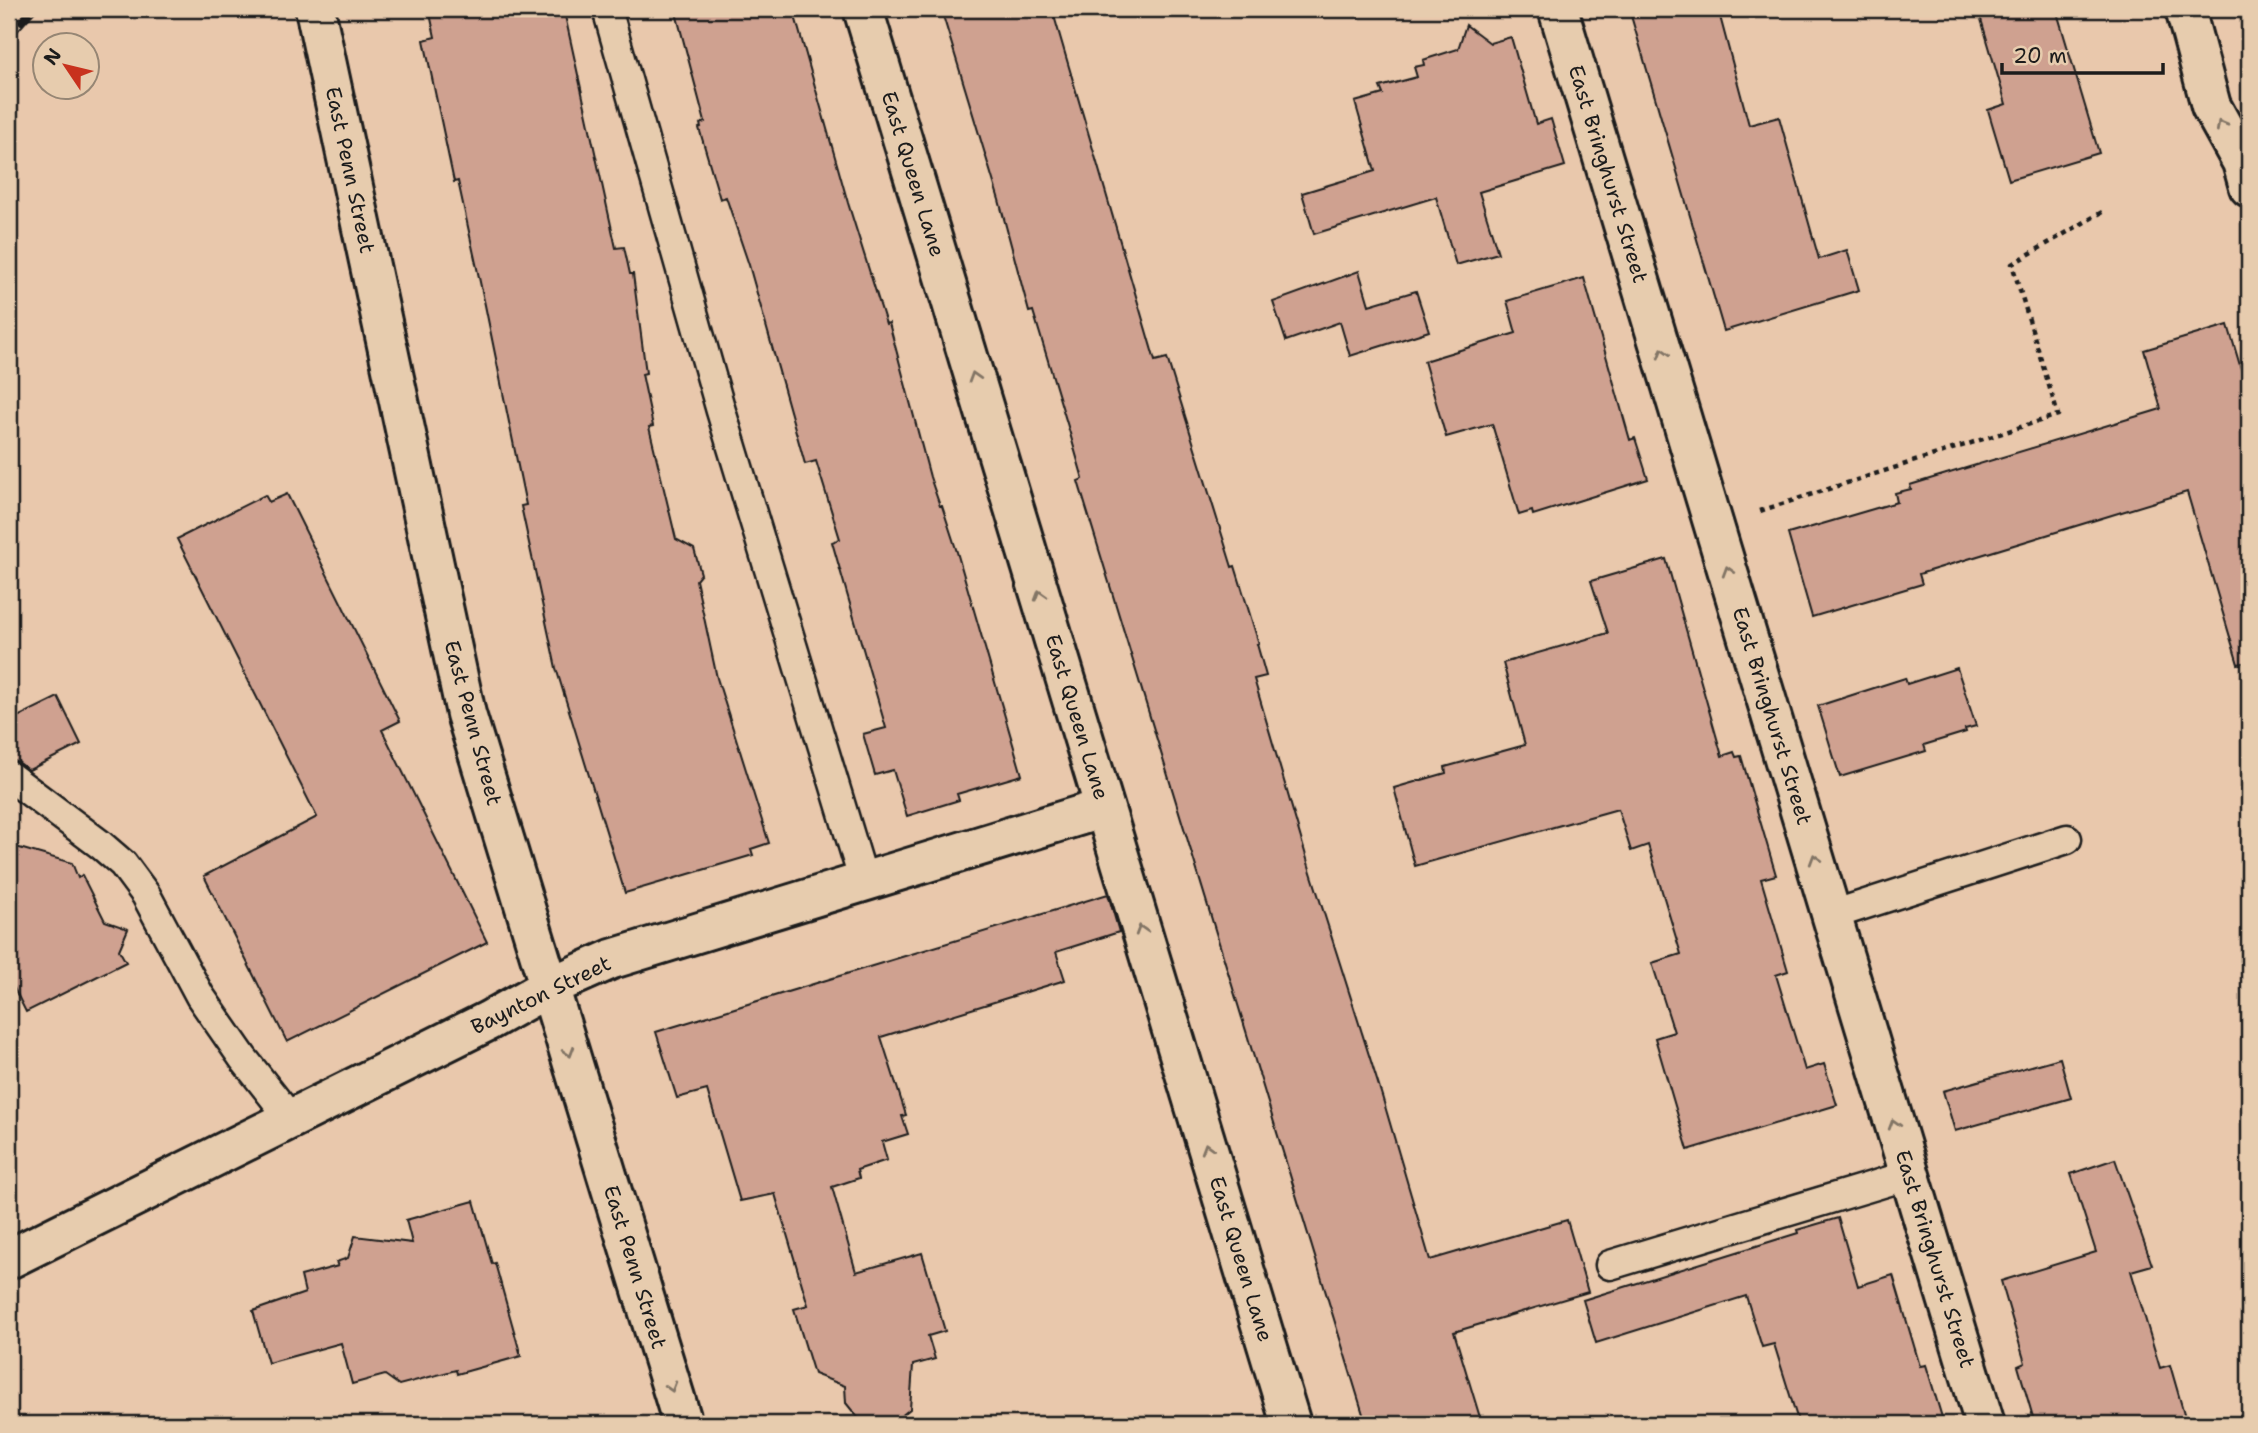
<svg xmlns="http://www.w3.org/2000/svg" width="2258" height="1433" viewBox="0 0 2258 1433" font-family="'Shantell Sans',sans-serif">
<rect width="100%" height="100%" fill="#e9c8ac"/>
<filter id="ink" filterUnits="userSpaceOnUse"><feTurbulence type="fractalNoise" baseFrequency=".0143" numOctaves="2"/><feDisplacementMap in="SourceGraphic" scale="14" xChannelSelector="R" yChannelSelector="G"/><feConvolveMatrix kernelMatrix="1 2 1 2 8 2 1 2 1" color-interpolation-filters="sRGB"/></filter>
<g filter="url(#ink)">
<path fill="#cfa190" stroke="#1c1c1c" stroke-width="2" d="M 429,9 L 552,9 L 555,13 L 564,11 L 616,248 L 624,247 L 630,274 L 633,274 L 646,373 L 642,374 L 653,426 L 649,427 L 676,539 L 694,549 L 701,574 L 696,580 L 717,678 L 769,843 L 751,849 L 753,855 L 625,893 L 556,668 L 521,506 L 526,505 L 485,305 L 458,181 L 454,182 L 424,40 L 435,37 Z
M 675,9 L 793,9 L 848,203 L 886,324 L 889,323 L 930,477 L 940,506 L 942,506 L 957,552 L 1022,775 L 957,794 L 959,800 L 907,816 L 893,770 L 875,775 L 863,734 L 886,728 L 832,542 L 840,539 L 816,461 L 805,464 L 749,265 L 726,197 L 720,199 L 699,128 L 701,127 L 700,124 L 705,122 Z
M 941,9 L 1052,9 L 1155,361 L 1167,358 L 1232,567 L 1235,566 L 1259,644 L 1257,644 L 1266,676 L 1254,679 L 1309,866 L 1382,1096 L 1430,1260 L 1567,1220 L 1588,1292 L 1454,1332 L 1482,1424 L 1366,1424 L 1078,481 L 1083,479 L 1069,430 L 1033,311 L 1029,312 L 999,200 Z
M 1629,9 L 1718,9 L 1749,125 L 1779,117 L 1819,259 L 1847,250 L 1859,290 L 1724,331 Z
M 1978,9 L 2056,9 L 2099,153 L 2009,180 L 1988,110 L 2006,104 Z
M 1466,25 L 1490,43 L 1511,37 L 1536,124 L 1551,119 L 1565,166 L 1479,192 L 1498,253 L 1456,265 L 1436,197 L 1314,234 L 1302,193 L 1375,171 L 1355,102 L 1383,94 L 1380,87 L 1417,77 L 1414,67 L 1424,65 L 1423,60 L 1458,49 Z
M 1359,271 L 1369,305 L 1416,291 L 1429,331 L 1350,356 L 1340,322 L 1286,341 L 1273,302 Z
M 1584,278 L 1630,440 L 1635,438 L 1648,479 L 1533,515 L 1532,511 L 1519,515 L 1492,424 L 1446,437 L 1424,361 L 1516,333 L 1507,301 Z
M 2228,325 L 2249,396 L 2249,662 L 2238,664 L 2187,492 L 1919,574 L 1922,584 L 1812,617 L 1788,534 L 1897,502 L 1895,493 L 1911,489 L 1910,485 L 2161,409 L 2144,350 Z
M 287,494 L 400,721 L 382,730 L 487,942 L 287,1042 L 204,876 L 317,817 L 177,539 L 265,495 L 269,502 Z
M 1666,559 L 1722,756 L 1734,752 L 1736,757 L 1741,756 L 1776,875 L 1761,879 L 1788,971 L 1776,975 L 1805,1070 L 1824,1064 L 1837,1105 L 1688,1150 L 1655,1038 L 1674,1032 L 1652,963 L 1681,954 L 1648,845 L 1631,851 L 1618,809 L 1415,866 L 1394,788 L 1446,773 L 1445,767 L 1525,745 L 1503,663 L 1608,633 L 1591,581 Z
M 1957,668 L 1976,726 L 1965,729 L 1966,732 L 1924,745 L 1926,751 L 1840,777 L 1818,706 L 1905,678 L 1907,684 Z
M 58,697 L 81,744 L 29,770 L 18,762 L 9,760 L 9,721 Z
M 9,845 L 72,863 L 78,878 L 82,875 L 105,921 L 128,929 L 119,950 L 126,962 L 26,1012 L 9,978 Z
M 1108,894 L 1119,932 L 1056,952 L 1065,980 L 881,1037 L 906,1115 L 902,1116 L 908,1134 L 882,1142 L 887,1160 L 857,1170 L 859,1178 L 832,1187 L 856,1272 L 922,1253 L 945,1331 L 928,1336 L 935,1359 L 913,1365 L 910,1409 L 891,1424 L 863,1424 L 846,1403 L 845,1386 L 814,1374 L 794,1309 L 808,1305 L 775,1194 L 740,1201 L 707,1090 L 677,1098 L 656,1032 Z
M 2060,1058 L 2071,1098 L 1955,1131 L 1943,1091 Z
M 2115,1159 L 2152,1265 L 2131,1271 L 2160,1368 L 2170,1365 L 2187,1424 L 2035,1424 L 2018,1366 L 2025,1363 L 2001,1281 L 2096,1252 L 2071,1174 Z
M 474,1201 L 492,1264 L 495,1263 L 521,1356 L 457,1374 L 456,1370 L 399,1385 L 385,1375 L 352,1384 L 341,1343 L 268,1363 L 253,1311 L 305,1293 L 301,1276 L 338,1266 L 336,1262 L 348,1258 L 355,1236 L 412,1243 L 406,1220 Z
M 1838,1218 L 1858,1286 L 1893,1275 L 1920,1366 L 1926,1365 L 1944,1424 L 1799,1424 L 1774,1344 L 1762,1347 L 1746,1296 L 1596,1343 L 1583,1300 L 1798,1233 L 1797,1230 Z"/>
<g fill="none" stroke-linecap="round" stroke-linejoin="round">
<g stroke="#1c1c1c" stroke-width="33">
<path id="service" d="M 607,9 L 721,411 L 864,882
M 9,776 L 101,845 L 123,864 L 146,895 L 200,996 L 243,1058 L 291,1119
M 1832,915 L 2067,839
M 1610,1265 L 1909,1175"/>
</g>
<g stroke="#1c1c1c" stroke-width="44">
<path id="minor" d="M 315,9 L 466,714 L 683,1424
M 863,9 L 1291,1424
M 1558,9 L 1985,1424
M 2185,9 L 2211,106 L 2242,162 L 2249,187
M 9,1259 L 488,1021 L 549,987 L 612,959 L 1104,808"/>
</g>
<path stroke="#1c1c1c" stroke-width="4.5" stroke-dasharray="5 5" stroke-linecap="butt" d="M 1760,511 L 2058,415 L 2012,264 L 2104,211"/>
<use href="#service" stroke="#e7ccae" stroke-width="28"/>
<use href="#minor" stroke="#e7ccae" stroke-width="38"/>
<g stroke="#1c1c1c" stroke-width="8">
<path id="rail" d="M 9,36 L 33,9"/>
</g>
<use href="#rail" stroke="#e7ccae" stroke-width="5" stroke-dasharray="16" stroke-linecap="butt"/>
</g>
<defs><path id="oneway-chevron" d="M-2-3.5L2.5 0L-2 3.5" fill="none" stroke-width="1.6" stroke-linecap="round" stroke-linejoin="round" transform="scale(1.75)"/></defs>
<g stroke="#827465">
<use href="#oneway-chevron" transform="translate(2221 125) rotate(-119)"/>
<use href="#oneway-chevron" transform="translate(1663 353) rotate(-107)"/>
<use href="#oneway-chevron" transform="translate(974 377) rotate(-107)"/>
<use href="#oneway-chevron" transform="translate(1728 571) rotate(-107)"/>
<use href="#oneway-chevron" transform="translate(1040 595) rotate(-107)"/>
<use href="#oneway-chevron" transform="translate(1815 859) rotate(-107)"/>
<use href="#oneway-chevron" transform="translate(1141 930) rotate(-107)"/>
<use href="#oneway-chevron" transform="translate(569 1052) rotate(73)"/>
<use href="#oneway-chevron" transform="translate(1894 1124) rotate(-107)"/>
<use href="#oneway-chevron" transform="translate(1207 1148) rotate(-107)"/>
<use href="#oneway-chevron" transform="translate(671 1387) rotate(73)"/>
</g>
</g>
<g text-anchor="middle" stroke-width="5" stroke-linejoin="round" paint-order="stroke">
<g font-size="21" fill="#1c1c1c" stroke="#e7ccae">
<text transform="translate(350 170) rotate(78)" y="7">East Penn Street</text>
<text transform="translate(913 174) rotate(73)" y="7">East Queen Lane</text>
<text transform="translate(1608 174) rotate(73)" y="7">East Bringhurst Street</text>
<text transform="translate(1772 716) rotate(73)" y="7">East Bringhurst Street</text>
<text transform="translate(1077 717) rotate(73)" y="7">East Queen Lane</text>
<text transform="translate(473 723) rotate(75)" y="7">East Penn Street</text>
<text transform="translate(541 995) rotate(-26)" y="7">Baynton Street</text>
<text transform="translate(1241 1259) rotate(73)" y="7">East Queen Lane</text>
<text transform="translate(1935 1259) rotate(73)" y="7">East Bringhurst Street</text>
<text transform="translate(635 1267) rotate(73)" y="7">East Penn Street</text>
</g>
</g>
<rect width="2258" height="1433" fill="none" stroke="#e7ccae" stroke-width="35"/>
<rect x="18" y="18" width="2223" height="1398" fill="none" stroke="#1c1c1c" stroke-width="2.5" filter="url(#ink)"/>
<g transform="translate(66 66) rotate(305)"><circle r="33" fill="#e7ccae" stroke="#968674" stroke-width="2"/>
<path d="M0-5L12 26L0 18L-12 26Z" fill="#c8321e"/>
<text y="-10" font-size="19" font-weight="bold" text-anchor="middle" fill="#1c1c1c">N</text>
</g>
<path d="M2002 63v10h161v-10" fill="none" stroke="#1c1c1c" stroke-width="3.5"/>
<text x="2013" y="63" font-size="21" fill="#1c1c1c" stroke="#e7ccae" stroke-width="5" paint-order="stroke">20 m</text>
</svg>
